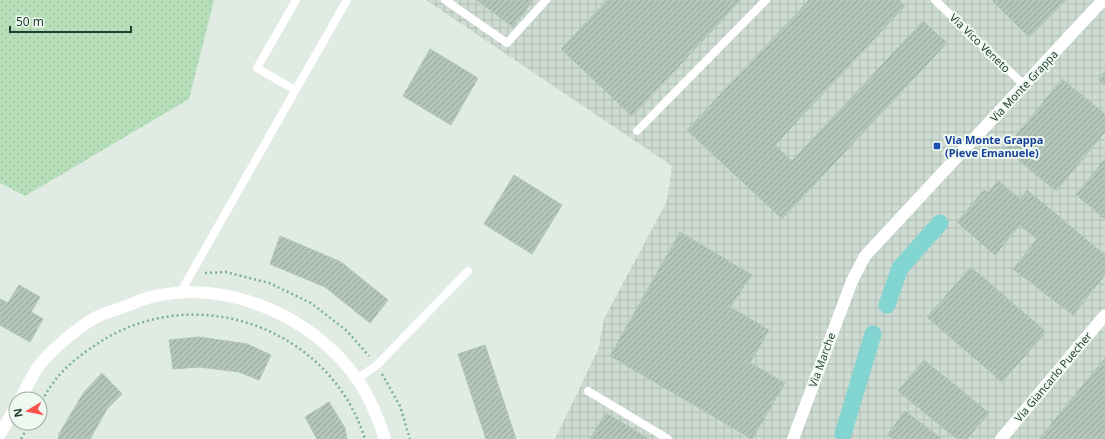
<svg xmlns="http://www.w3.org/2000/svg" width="1105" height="439" viewBox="0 0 1105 439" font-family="'Noto Sans',sans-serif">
<defs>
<pattern id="industrial-grid" width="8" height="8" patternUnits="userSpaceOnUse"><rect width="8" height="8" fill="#cddbd2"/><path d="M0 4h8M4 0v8" fill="none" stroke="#b0bdb5"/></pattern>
<pattern id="grass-dots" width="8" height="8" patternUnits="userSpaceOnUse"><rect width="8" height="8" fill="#b6deb9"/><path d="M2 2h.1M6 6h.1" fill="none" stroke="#9cbf9f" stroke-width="1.8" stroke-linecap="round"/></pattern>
<pattern id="building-hatch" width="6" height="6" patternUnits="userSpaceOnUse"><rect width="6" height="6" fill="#b4c6bc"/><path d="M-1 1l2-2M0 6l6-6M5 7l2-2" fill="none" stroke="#92a299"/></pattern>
</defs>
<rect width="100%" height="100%" fill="#dfebe3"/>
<path fill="url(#industrial-grid)" d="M 426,0 L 1105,0 L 1105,439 L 555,439 L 598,350 L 604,319 L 667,201 L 672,166 Z"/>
<path fill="url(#grass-dots)" d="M 0,0 L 214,0 L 189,99 L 25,196 L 0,183 Z"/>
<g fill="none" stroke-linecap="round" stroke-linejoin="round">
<path stroke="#83d5d1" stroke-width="17" d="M 887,305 L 900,268 L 940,223
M 843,434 L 873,334"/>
</g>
<path fill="url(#building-hatch)" stroke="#b1c5b9" d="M 477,0 L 533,0 L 513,27 Z
M 607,0 L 741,0 L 632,116 L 561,49 Z
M 809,0 L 898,0 L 905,6 L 775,145 L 792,161 L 923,21 L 947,43 L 782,219 L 687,130 Z
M 992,0 L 1066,0 L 1029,37 Z
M 430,49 L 478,78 L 451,125 L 403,96 Z
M 1105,71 L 1105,85 L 1098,79 Z
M 1062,79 L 1105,114 L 1105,132 L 1056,191 L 1005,149 Z
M 1105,159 L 1105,219 L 1076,195 Z
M 514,175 L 562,205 L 532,254 L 484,224 Z
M 998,181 L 1020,199 L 1027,190 L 1105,255 L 1105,275 L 1073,315 L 1013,269 L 1037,239 L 1020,225 L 995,255 L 957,222 L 984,190 L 988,193 Z
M 680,232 L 752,275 L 730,307 L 769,330 L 750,363 L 785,383 L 752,439 L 610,356 Z
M 280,236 L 341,262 L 388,300 L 370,323 L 325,287 L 270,264 Z
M 971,267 L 1046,332 L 1002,382 L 927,317 Z
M 19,285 L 40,297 L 31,312 L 43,319 L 30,342 L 0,325 L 0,299 L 8,303 Z
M 199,337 L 247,344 L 271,355 L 259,380 L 239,372 L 199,367 L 173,369 L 169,340 Z
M 485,345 L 516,439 L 486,439 L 458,354 Z
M 1105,358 L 1105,439 L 1039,439 Z
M 924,360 L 989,413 L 967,439 L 957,439 L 898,391 Z
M 102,373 L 122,394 L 107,409 L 90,439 L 58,439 L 59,434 L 84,392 Z
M 329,402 L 345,428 L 347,439 L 317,439 L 305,417 Z
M 905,411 L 942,439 L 893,439 L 887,435 Z
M 606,413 L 649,439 L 590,439 Z"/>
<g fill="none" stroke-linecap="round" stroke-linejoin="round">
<path stroke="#7db196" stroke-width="2.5" stroke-dasharray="2 3" stroke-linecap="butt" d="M 205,273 L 226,272 L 269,283 L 311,303 L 347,331 L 369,356
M 382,374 L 400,406 L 410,439
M 40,405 C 44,397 48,389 54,382 C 63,368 83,353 97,344 C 194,279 330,327 365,439
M 21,439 L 30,423"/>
<path stroke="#fff" stroke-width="8" d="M 445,0 L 507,43 L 546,0
M 935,0 L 1024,85
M 295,90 L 257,68 L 296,0
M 637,131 L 766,0
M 180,293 L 347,0
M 357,379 L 377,365 L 468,271
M 588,391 L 668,439"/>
<path stroke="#fff" stroke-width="12" d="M 20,399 C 26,389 31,377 38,367 C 51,350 83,322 103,314 C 111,311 119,309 126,306 C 135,303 145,298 155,296 C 229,280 314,317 357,379 C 370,397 378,418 385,439
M 0,434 L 16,406
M 793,439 L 852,281 L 865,256 L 1103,0
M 1001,439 L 1105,315"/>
</g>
<rect fill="#1a4fb4" stroke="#f0f8f2" stroke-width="1.5" x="933" y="142" width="8" height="8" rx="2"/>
<g text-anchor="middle" stroke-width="4" stroke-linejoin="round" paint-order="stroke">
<g font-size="11" fill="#1f3d2f" stroke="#f0f8f2">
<text transform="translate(980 43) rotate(44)" y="4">Via Vico Veneto</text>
<text transform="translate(1024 86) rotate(-47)" y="4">Via Monte Grappa</text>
<text transform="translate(822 360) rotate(-70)" y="4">Via Marche</text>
<text transform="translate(1053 377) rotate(-50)" y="4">Via Giancarlo Puecher</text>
</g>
<g font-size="11" font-weight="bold" fill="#164399" stroke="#f0f8f2" text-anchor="start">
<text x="945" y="144">Via Monte Grappa<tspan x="945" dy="13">(Pieve Emanuele)</tspan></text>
</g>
</g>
<g transform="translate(28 411) rotate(260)"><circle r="19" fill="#f0f8f2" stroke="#9cada4"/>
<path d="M0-3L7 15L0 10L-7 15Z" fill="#fb544d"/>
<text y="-6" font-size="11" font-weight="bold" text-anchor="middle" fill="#1f3d2f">N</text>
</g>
<path d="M10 26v6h121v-6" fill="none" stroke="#1f3d2f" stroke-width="2"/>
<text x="16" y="26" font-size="12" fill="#1f3d2f" stroke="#f0f8f2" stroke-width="3" paint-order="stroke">50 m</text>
</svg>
